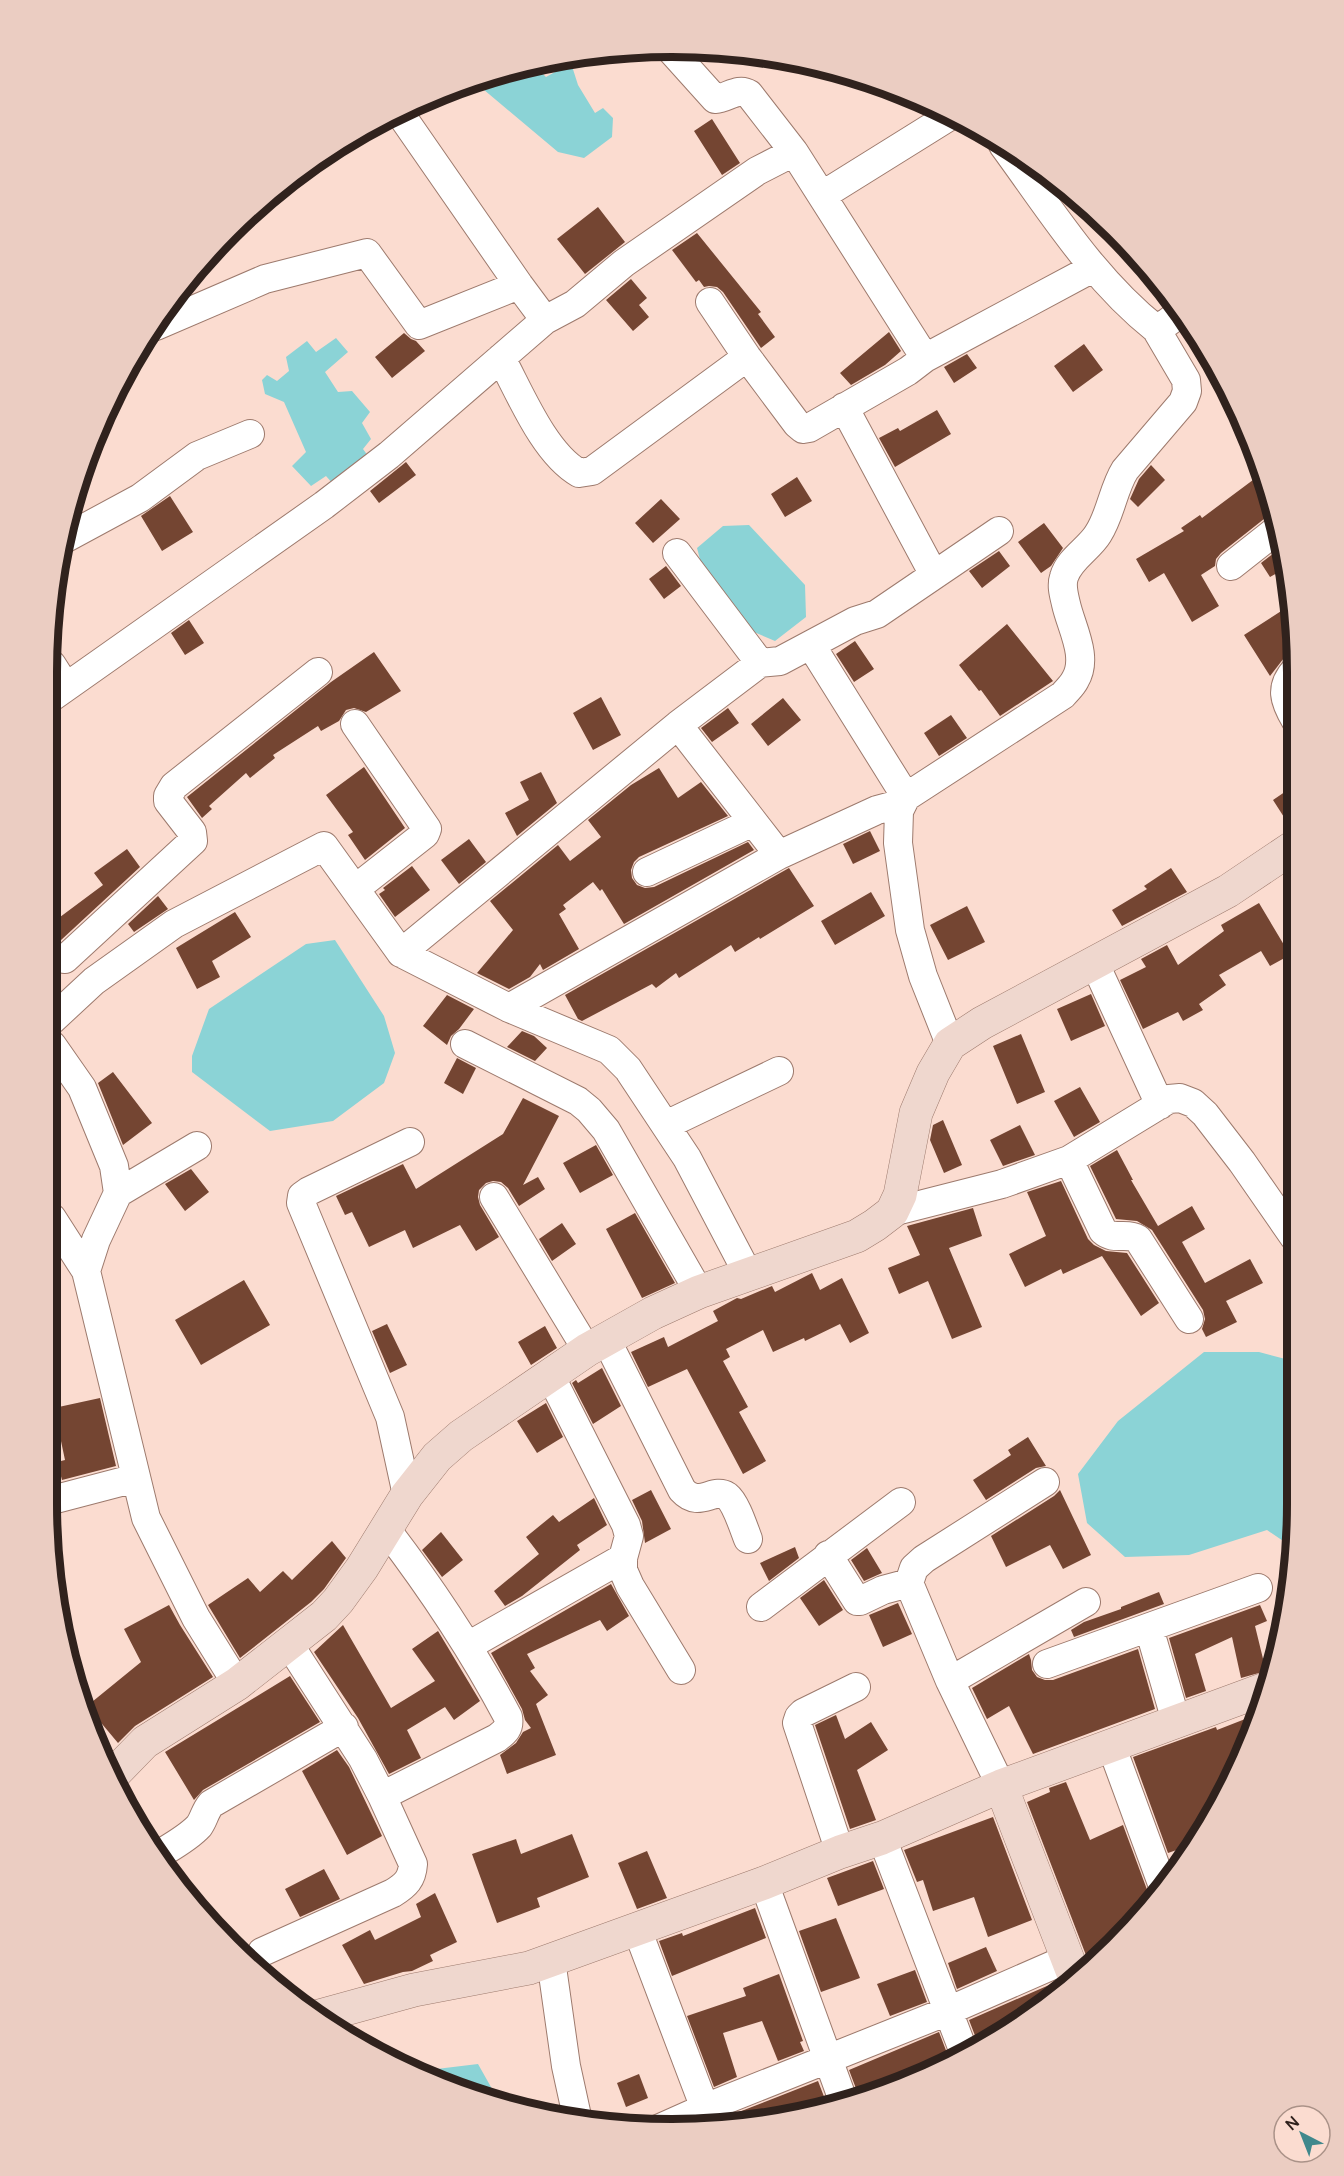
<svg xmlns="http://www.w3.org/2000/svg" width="1344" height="2176" viewBox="0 0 1344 2176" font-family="Manrope,sans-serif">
<rect width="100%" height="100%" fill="#fbdcd0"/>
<path fill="#8bd3d6" d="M 571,63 L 578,85 L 595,113 L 603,108 L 613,118 L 612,137 L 584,158 L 558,152 L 483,89 L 492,75 L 516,69 L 524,75 L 534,65 L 546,77 Z
M 336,338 L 348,352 L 325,372 L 338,392 L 352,391 L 370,412 L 362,423 L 371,439 L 363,449 L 371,460 L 334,485 L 326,476 L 311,486 L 292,466 L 306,452 L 284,402 L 265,394 L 262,380 L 267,375 L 277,381 L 289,371 L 286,357 L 307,341 L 316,352 Z
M 749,525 L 805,585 L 806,617 L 775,641 L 754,632 L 702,567 L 697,548 L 723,526 Z
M 335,940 L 384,1016 L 395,1053 L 384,1083 L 333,1121 L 270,1131 L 192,1072 L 192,1056 L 209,1009 L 306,944 Z
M 1204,1352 L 1259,1352 L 1293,1361 L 1292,1547 L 1267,1530 L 1189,1555 L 1125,1557 L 1087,1523 L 1078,1474 L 1118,1421 Z
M 478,2064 L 500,2103 L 471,2096 L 420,2071 Z"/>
<path fill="#744532" d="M 712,119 L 740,163 L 722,175 L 694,131 Z
M 598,207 L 625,242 L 585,274 L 557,239 Z
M 697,233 L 761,312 L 758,314 L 775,337 L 761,348 L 723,292 L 717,287 L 709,286 L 704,287 L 699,280 L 696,282 L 672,250 Z
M 631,279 L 647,298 L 639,305 L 649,317 L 633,331 L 606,300 Z
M 889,332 L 901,351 L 885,365 L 851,385 L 840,373 Z
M 404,333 L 411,339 L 416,341 L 425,351 L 392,378 L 375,357 Z
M 1084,344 L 1103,370 L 1073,392 L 1054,366 Z
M 967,354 L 977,368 L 954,383 L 944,367 Z
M 937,410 L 951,434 L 895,467 L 879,438 L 898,428 L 900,431 Z
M 406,462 L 416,475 L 379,503 L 370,491 Z
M 1151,465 L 1165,480 L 1138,507 L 1130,499 L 1139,479 Z
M 1261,474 L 1276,512 L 1269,515 L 1221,553 L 1216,559 L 1215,566 L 1201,575 L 1219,606 L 1192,622 L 1164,573 L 1149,582 L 1136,559 L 1184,531 L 1181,528 L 1200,515 L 1202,518 Z
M 797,477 L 812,501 L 785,517 L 771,494 Z
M 170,496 L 193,532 L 162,551 L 141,516 Z
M 661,499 L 680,519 L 653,543 L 635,523 Z
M 1044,523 L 1063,548 L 1051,566 L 1041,573 L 1018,542 Z
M 1282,547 L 1286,568 L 1270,577 L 1261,563 Z
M 999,551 L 1010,566 L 982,588 L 969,571 Z
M 666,566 L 681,586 L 664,599 L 649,579 Z
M 1292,604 L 1296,631 L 1296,653 L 1290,654 L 1284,658 L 1270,676 L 1244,635 Z
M 189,620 L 204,643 L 185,655 L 171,633 Z
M 1007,624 L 1053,681 L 1000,716 L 981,690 L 979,691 L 959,665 Z
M 855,641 L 874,669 L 854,682 L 836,654 Z
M 374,652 L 401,691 L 366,712 L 354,708 L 346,710 L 339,721 L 321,731 L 318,726 L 273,755 L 275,758 L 250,778 L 246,773 L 209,806 L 212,809 L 202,818 L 187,797 L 331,682 Z
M 601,697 L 621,735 L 593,750 L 573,713 Z
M 783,698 L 801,720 L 768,746 L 751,724 Z
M 728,708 L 739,723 L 712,742 L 701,728 Z
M 951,715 L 967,738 L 939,756 L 924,733 Z
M 364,767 L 405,828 L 365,860 L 348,835 L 353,832 L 326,795 Z
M 659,768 L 678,798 L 701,782 L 728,816 L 639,857 L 634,862 L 631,870 L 632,878 L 637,885 L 645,888 L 654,887 L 748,842 L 754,850 L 624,924 L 602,889 L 600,891 L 593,882 L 563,905 L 566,909 L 559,914 L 579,949 L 543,970 L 540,964 L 530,977 L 509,989 L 477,973 L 513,930 L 490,901 L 558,845 L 570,861 L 601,837 L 588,820 L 631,785 Z
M 541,772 L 557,803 L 517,836 L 505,813 L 529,800 L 520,782 Z
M 1295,785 L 1295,828 L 1291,828 L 1273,800 Z
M 870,831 L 880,851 L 853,864 L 843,844 Z
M 469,839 L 486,862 L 459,884 L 441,860 Z
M 127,849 L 140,867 L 60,941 L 52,929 L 52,923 L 103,885 L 94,873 Z
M 412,866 L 430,890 L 395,917 L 379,894 L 385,890 L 383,888 Z
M 789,868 L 814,906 L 760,939 L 759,937 L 735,952 L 731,945 L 679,978 L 676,973 L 656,988 L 652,984 L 582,1021 L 578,1019 L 565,995 Z
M 1171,868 L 1187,892 L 1122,926 L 1112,910 L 1147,889 L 1144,886 Z
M 871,892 L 885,916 L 835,945 L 821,921 Z
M 158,896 L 168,909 L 134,932 L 128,924 Z
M 1259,903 L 1290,955 L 1270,966 L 1261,951 L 1219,975 L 1226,985 L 1199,1004 L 1203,1010 L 1183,1021 L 1178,1012 L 1143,1029 L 1120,980 L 1146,967 L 1141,959 L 1167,945 L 1178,965 L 1224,931 L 1221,925 Z
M 967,906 L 985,942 L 948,960 L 930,925 Z
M 235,912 L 251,937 L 212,961 L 220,977 L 197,989 L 176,948 Z
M 1091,994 L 1105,1026 L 1071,1041 L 1057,1009 Z
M 447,995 L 474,1009 L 459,1029 L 451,1036 L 447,1045 L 423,1026 Z
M 522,1031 L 534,1036 L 547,1048 L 535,1061 L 507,1047 Z
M 1021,1034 L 1045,1092 L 1017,1104 L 993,1046 Z
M 457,1058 L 476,1068 L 463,1094 L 444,1083 Z
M 113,1072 L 152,1123 L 123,1145 L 98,1083 Z
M 1080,1087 L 1100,1122 L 1074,1137 L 1054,1101 Z
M 523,1098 L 559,1116 L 523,1185 L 538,1177 L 545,1189 L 519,1206 L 508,1188 L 501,1182 L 493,1181 L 486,1183 L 479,1190 L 478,1197 L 480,1205 L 499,1237 L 476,1251 L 460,1225 L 413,1248 L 405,1230 L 369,1247 L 352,1212 L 345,1215 L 336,1196 L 403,1164 L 416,1189 L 503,1134 Z
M 943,1120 L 962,1165 L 944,1173 L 930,1140 L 933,1125 Z
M 1020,1125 L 1035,1155 L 1003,1166 L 990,1140 Z
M 596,1145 L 613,1175 L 580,1193 L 563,1163 Z
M 1117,1150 L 1133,1180 L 1131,1180 L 1158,1226 L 1192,1206 L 1205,1229 L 1182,1242 L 1205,1283 L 1250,1259 L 1263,1283 L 1226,1301 L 1237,1322 L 1206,1337 L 1202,1329 L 1205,1319 L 1203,1310 L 1152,1230 L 1137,1221 L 1116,1219 L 1090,1166 Z
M 191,1169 L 209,1192 L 185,1211 L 165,1184 Z
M 1061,1181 L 1088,1239 L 1094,1245 L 1106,1251 L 1127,1253 L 1159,1303 L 1141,1316 L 1102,1256 L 1063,1274 L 1061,1269 L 1025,1287 L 1009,1254 L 1046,1236 L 1027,1192 Z
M 973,1208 L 982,1236 L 949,1248 L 982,1327 L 952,1339 L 928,1281 L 899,1294 L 888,1268 L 920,1255 L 907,1226 Z
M 635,1213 L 675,1283 L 642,1298 L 606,1229 Z
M 562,1223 L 576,1244 L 552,1261 L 539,1239 Z
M 812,1273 L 820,1290 L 842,1278 L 869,1333 L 850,1343 L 840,1324 L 805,1341 L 804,1338 L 773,1352 L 763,1330 L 726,1349 L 730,1357 L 723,1361 L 748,1407 L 739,1412 L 766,1461 L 743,1474 L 687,1369 L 648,1387 L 631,1352 L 664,1337 L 668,1347 L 718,1321 L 713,1311 L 737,1298 L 741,1299 L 772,1286 L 775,1292 Z
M 244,1280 L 270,1325 L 201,1365 L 175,1320 Z
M 387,1324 L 407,1365 L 390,1373 L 372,1331 Z
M 545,1326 L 557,1348 L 531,1365 L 518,1342 Z
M 602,1368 L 621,1406 L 593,1424 L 572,1383 L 576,1380 L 578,1383 Z
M 100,1398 L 116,1466 L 62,1480 L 57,1462 L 65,1460 L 54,1408 Z
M 546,1403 L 563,1437 L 537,1453 L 517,1421 Z
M 1028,1437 L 1046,1466 L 1036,1468 L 986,1500 L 973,1480 L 1011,1455 L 1008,1450 Z
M 651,1490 L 671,1529 L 645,1543 L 642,1521 L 632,1500 Z
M 1060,1490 L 1091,1555 L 1063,1569 L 1050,1545 L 1006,1567 L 991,1536 L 1054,1496 Z
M 594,1498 L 607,1525 L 577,1545 L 580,1550 L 522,1596 L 505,1606 L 494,1591 L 539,1554 L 526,1537 L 553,1515 L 559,1522 Z
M 441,1532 L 463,1560 L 442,1577 L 422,1550 Z
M 332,1541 L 346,1558 L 324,1589 L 311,1602 L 240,1658 L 208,1605 L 248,1578 L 260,1592 L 283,1571 L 292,1580 Z
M 795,1547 L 799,1558 L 769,1581 L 760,1563 Z
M 867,1548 L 882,1573 L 864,1581 L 851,1560 Z
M 824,1580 L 843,1610 L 819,1626 L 800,1598 Z
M 611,1584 L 629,1616 L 607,1631 L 600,1620 L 527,1654 L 535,1668 L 530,1671 L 548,1695 L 536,1704 L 556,1755 L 507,1774 L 500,1755 L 516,1743 L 523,1732 L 531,1728 L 525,1720 L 522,1709 L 491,1653 Z
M 1159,1592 L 1164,1604 L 1074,1637 L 1071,1630 L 1084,1622 L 1121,1609 L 1121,1607 Z
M 898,1603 L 912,1634 L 883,1647 L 869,1615 Z
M 169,1605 L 180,1625 L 213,1677 L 135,1726 L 118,1743 L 87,1706 L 141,1662 L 124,1629 Z
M 1260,1605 L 1267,1621 L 1255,1626 L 1266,1671 L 1241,1678 L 1232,1637 L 1195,1654 L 1206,1691 L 1186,1698 L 1169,1638 Z
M 343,1625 L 391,1708 L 435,1681 L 412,1649 L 438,1631 L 480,1701 L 454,1720 L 445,1707 L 407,1730 L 421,1758 L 389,1774 L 358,1718 L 314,1652 Z
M 1138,1649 L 1155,1709 L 1033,1754 L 1009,1706 L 987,1719 L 972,1688 L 1029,1654 L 1031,1660 L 1032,1670 L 1037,1677 L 1045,1680 L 1053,1680 Z
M 290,1676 L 320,1722 L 203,1790 L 194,1800 L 165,1752 Z
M 1258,1714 L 1250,1743 L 1191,1845 L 1168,1853 L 1133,1757 L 1216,1727 L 1217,1730 Z
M 836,1715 L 845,1739 L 871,1722 L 888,1750 L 857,1770 L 876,1820 L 850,1829 L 815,1725 Z
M 337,1750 L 349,1767 L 382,1836 L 347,1855 L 302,1771 Z
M 1066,1782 L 1090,1840 L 1123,1825 L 1149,1895 L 1152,1900 L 1089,1963 L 1027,1802 L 1050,1792 L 1049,1788 Z
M 993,1817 L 1032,1920 L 988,1937 L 974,1897 L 933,1911 L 923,1880 L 917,1882 L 904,1850 Z
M 572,1834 L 589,1877 L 537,1898 L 540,1907 L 497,1923 L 472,1854 L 516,1839 L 521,1854 Z
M 647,1851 L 667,1898 L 637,1909 L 618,1863 Z
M 873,1861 L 884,1889 L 838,1906 L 827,1878 Z
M 324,1869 L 340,1899 L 300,1917 L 285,1889 Z
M 435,1893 L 457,1942 L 430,1955 L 433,1961 L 412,1971 L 403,1972 L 364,1984 L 342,1945 L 370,1930 L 375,1940 L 421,1917 L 416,1904 Z
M 755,1908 L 766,1938 L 672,1976 L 659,1941 L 682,1933 L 683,1936 Z
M 836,1918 L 860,1978 L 821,1992 L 799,1931 Z
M 986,1947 L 997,1971 L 957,1989 L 948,1963 Z
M 915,1970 L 927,2002 L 890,2016 L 877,1984 Z
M 779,1974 L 803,2041 L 800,2042 L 804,2051 L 778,2061 L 762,2021 L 723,2033 L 737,2077 L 714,2087 L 687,2016 L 746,1996 L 743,1988 Z
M 1056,1982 L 1062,1991 L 1053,2000 L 979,2046 L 969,2020 Z
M 939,2032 L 950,2061 L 894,2082 L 896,2087 L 860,2099 L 849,2070 Z
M 639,2074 L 648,2098 L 626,2107 L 617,2083 Z
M 818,2081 L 828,2107 L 754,2124 L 728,2126 L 726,2117 Z"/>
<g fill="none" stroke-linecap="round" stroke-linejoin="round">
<g stroke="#9d7a6d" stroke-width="30">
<path id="street" d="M 670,49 L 715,99 C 728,98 738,87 749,94 L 794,152
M 399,112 L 519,285 L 545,320 L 575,304 L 624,263 L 757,171 L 794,152 L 925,358 L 908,371 L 809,428 L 803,429 L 797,424 L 747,357 L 710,302
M 1003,145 C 1050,209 1093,279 1156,329 L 1168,322 L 1180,313
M 823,195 L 953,114
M 156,326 L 265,279 L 367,253 L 419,325 L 519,285
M 501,358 C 520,393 544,453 579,473 L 592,471 L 747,357
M 925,358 L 1093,268
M 844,407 L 934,575
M 66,538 L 140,498 L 197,456 L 250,434
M 677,553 L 760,663
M 1231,566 L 1279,528
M 811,645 L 906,797
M 52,665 L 66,687
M 52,697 L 324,505 L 389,455 L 545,320
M 1296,721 C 1284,701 1279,687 1296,669
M 355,724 L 427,829 L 425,834 L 355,889
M 678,725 L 760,663 L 780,661 L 855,621 L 877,614 L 999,531
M 647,872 L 753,822
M 65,959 L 193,841 L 192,832 L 168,801 L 168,796 L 174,786 L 318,672
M 1095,964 L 1160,1105
M 509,1008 L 779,855
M 52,1020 L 94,981 L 174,924 L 324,846 L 401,953
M 465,1044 L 578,1101 L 589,1110 L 606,1130 L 699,1292
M 950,1044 L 923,976 L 910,930 L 898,843 L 899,811 L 906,797 L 1063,695 C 1067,690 1072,686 1075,680 C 1089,657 1071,627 1066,604 C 1064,595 1061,586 1064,577 C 1069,559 1089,549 1098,534 C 1111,514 1113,489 1125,470 L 1183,402 L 1187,391 L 1186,380 L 1156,329
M 52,1045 L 82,1088 L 114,1166 L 118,1193 L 96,1240 L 86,1271
M 666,1125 L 779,1071
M 1069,1160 L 1103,1231 C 1114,1241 1126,1232 1138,1239 L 1189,1319
M 118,1193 L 197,1146
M 494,1197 L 587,1350
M 892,1212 L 1002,1184 L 1069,1160 L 1169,1099 L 1180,1098 L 1193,1103 L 1205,1114 L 1242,1162 L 1294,1237
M 52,1218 L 86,1271 L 146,1518 L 196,1618 L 237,1684
M 748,1274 L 687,1158 L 628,1069 L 609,1050 L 509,1008 L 401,953 L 678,725 L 779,855 L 877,810 L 903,803
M 606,1339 L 682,1490 C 699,1509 713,1487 727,1496 C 736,1503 744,1529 748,1539
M 550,1375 L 626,1525 L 629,1536 L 623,1558 L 623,1570 L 630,1586 L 681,1670
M 407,1495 L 390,1417 L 301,1203 L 302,1196 L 309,1191 L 410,1142
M 52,1500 L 136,1478
M 828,1555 L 857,1601 L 860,1601 L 883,1590 L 909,1583
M 761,1607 L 901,1502
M 1149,1628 L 1176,1721
M 468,1646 L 623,1558
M 1047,1664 L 1258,1588
M 950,1681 L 1086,1602
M 1111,1745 L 1164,1889
M 1001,1786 L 950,1681 L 909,1583 L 914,1568 L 924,1559 L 1045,1482
M 382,1796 L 497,1738 C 505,1732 510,1728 508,1717 C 473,1651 432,1589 386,1529
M 882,1838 L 965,2055
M 840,1852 L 797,1723 L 799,1717 L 803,1713 L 856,1687
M 158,1855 C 171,1847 188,1838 199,1826 C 204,1819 205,1811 211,1804 L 344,1727
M 764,1883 L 844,2103
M 637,1929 L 712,2127
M 262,1952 L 393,1893 C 406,1885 412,1879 413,1864 L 382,1796 L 363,1759 L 289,1644
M 551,1960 L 566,2066 L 578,2121
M 658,2129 L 705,2108 L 948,2011 L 1069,1958"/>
</g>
<g stroke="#9d7a6d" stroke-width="34">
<path id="secondary" d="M 110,1778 L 145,1742 L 237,1684 L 324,1616 L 338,1601 L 362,1568 L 407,1495 L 437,1457 L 461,1436 L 587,1350 L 653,1313 L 699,1292 L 857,1236 L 875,1225 L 892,1212 L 900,1195 L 916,1113 L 933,1073 L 950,1044 L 982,1023 L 1228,891 L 1295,846
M 1001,1786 L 1265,1689
M 316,2017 L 414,1990 L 529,1968 L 764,1883 L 840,1852 L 882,1838 L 1001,1786 L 1075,1978"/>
</g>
<use href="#street" stroke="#fff" stroke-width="28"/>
<use href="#secondary" stroke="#efd7ce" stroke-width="33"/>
</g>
<path d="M0 0H1344V2176H0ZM672 57H672A615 615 0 0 1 1287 672V1504A615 615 0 0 1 672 2119H672A615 615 0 0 1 57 1504V672A615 615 0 0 1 672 57Z" fill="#ebcdc2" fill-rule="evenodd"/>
<path fill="none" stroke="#30221d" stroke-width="8" d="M672 57H672A615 615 0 0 1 1287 672V1504A615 615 0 0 1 672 2119H672A615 615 0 0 1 57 1504V672A615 615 0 0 1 672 57Z"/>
<g transform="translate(1302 2134) rotate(318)"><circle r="28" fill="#fbdcd0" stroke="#aa9288" stroke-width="1.5"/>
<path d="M0-4.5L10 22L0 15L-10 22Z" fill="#40888c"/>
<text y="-9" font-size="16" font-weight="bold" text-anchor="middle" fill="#30221d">N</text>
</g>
</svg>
